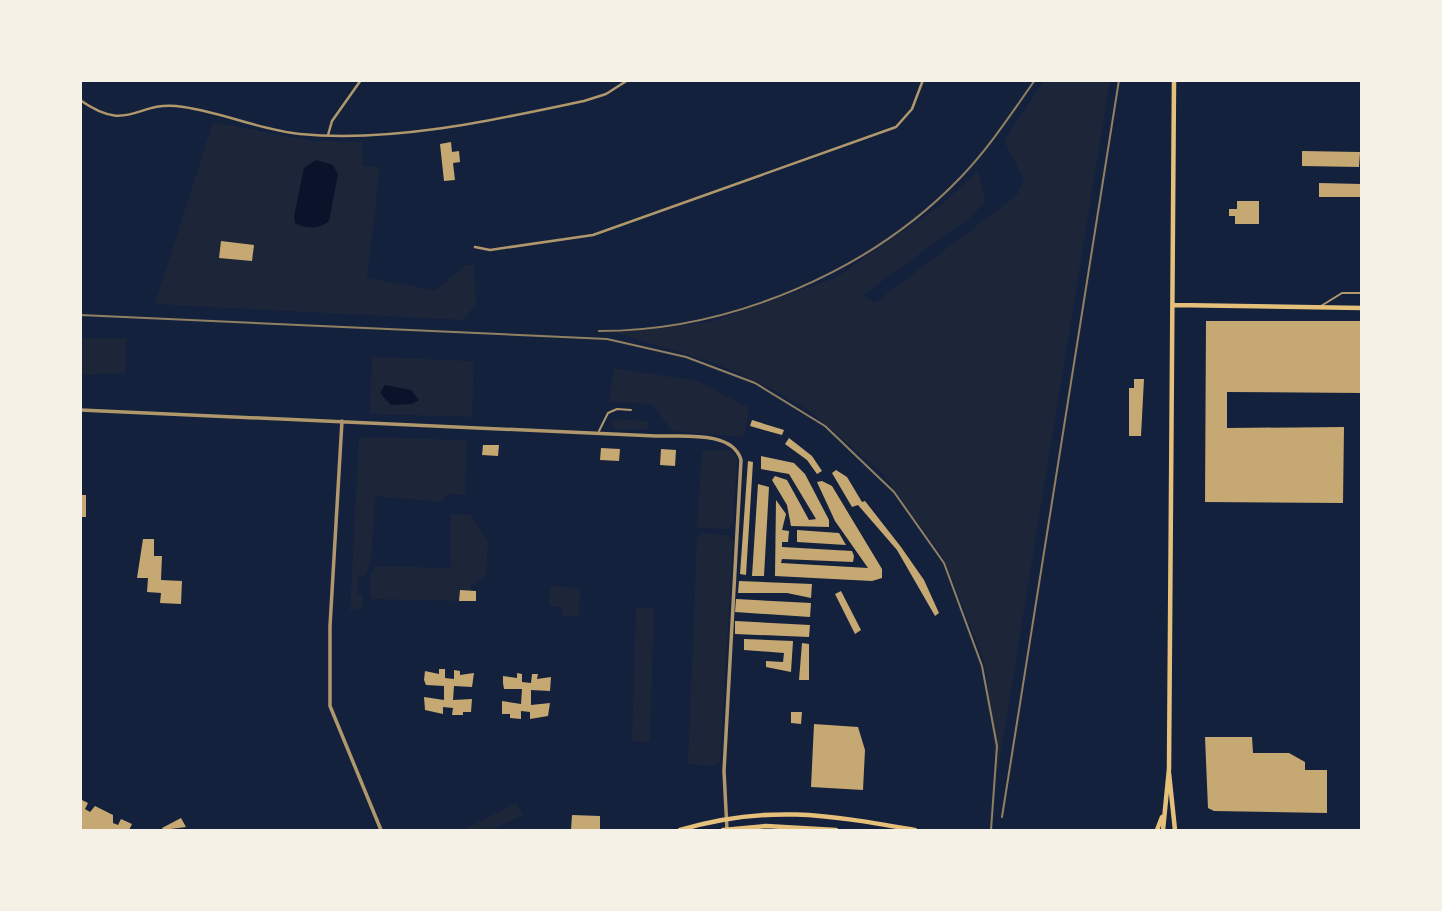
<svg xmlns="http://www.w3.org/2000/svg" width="1442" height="911" viewBox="0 0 1442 911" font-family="Manrope,sans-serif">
<rect width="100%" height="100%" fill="#14213d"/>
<path fill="#1d2539" d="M 1044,81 L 1110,81 L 997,776 L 985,663 L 944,559 L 883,474 L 806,408 L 760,383 L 714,363 L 614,332 L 710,322 L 835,278 L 942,204 L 978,171 L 985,201 L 972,216 L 863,295 L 875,303 L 1017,195 L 1024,179 L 1004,141 Z
M 213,122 L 312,141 L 362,142 L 363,166 L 380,167 L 367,278 L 435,290 L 466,265 L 474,265 L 476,303 L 464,320 L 155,304 Z
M 80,338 L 126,338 L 125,373 L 81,375 Z
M 372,357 L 474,361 L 472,417 L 370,414 Z
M 614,368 L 697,381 L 749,408 L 744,437 L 672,431 L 652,404 L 609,402 Z
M 614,419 L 647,421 L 649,429 L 614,429 L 611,422 Z
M 359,437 L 467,440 L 465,495 L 448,494 L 441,502 L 375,496 L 371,561 L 366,575 L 357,578 L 357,594 L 363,594 L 363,607 L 350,611 Z
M 702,450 L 731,450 L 737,458 L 733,523 L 728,529 L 697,528 Z
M 451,514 L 471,515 L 488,541 L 486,576 L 471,585 L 471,590 L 460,590 L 459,601 L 370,599 L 371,575 L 375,566 L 451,568 Z
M 702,533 L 727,535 L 733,540 L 720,763 L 714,766 L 688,764 L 697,539 Z
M 550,586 L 580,588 L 579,617 L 562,616 L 562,607 L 549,606 Z
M 636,607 L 654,608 L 650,742 L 632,741 Z
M 516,803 L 523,815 L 491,830 L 463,830 Z"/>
<path fill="#0b132b" d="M 316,160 L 333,165 L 338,174 L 329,221 C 321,229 304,229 295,223 L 294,216 L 304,168 Z
M 385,385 L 411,390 L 419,400 L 412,404 L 391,405 L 380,393 Z"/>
<path fill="#c6a872" d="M 451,142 L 452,152 L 459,151 L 460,162 L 453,163 L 455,180 L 444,181 L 440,144 Z
M 1302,151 L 1360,152 L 1359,167 L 1302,166 Z
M 1319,183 L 1362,184 L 1362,197 L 1319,197 Z
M 1237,201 L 1259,201 L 1259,224 L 1235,224 L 1235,216 L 1229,216 L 1229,209 L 1237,209 Z
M 221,241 L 254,245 L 252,261 L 219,258 Z
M 1206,321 L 1362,321 L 1362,393 L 1227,392 L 1227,428 L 1344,427 L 1343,503 L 1205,502 Z
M 1134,379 L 1144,379 L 1141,436 L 1129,436 L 1129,388 L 1134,388 Z
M 752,420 L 784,430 L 782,435 L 750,426 Z
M 789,438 L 812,456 L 822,471 L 817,474 L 807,460 L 785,444 Z
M 483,445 L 499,445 L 498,456 L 482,455 Z
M 601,448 L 620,449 L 619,461 L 600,460 Z
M 661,449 L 676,450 L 675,466 L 660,465 Z
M 761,456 L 794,463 L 805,474 L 829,520 L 829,527 L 791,526 L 787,505 L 772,480 L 775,476 L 787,480 L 809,520 L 816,519 L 789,474 L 761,469 Z
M 748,461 L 753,462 L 746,575 L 740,574 Z
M 836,470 L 847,477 L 862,502 L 865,501 L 901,547 L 924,580 L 939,613 L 935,616 L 897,550 L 858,505 L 852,507 L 832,473 Z
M 822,481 L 832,486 L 882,569 L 882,578 L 872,581 L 775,576 L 776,500 L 786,514 L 782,530 L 789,531 L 788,542 L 782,542 L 782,547 L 852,551 L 854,556 L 853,562 L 782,559 L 781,563 L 868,568 L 835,521 L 817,482 Z
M 758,484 L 769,487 L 764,576 L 752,576 Z
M 80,495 L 86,495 L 86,517 L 80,517 Z
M 797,530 L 839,533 L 846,545 L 797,542 Z
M 143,539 L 154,539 L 154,556 L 162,556 L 161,580 L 182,581 L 181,604 L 160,603 L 161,593 L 147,592 L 148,578 L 137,578 Z
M 739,581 L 812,584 L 811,598 L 787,593 L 738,593 Z
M 460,590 L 476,591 L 476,601 L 459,601 Z
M 841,591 L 861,630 L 855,634 L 835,594 Z
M 736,599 L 811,603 L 810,617 L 735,612 Z
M 735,621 L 810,625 L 809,637 L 735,634 Z
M 744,639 L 793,641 L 791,672 L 766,667 L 766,661 L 783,662 L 784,653 L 744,650 Z
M 802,643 L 809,644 L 809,680 L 799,680 Z
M 439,669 L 445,669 L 445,678 L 454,679 L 454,670 L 460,671 L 460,675 L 474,673 L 472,687 L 454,686 L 453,700 L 472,699 L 471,712 L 463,712 L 463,715 L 452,715 L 453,708 L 443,707 L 443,714 L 425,710 L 424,697 L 444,700 L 444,686 L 426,685 L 424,680 L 425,671 L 439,674 Z
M 517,673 L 522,674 L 522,682 L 531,683 L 532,674 L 538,674 L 537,679 L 551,677 L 550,691 L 531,690 L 531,705 L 550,703 L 548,716 L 530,719 L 530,712 L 521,711 L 521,719 L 510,718 L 510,714 L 502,714 L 502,701 L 521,704 L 522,689 L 504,689 L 503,683 L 503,676 L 517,678 Z
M 791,712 L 802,712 L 801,724 L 791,723 Z
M 814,724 L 858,727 L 865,750 L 863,790 L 811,787 Z
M 1205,737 L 1252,737 L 1253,753 L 1289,753 L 1305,762 L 1305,770 L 1327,770 L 1327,813 L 1214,811 L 1208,808 Z
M 80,799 L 88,803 L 85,809 L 90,812 L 95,806 L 113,815 L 113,823 L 118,825 L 121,819 L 132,824 L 129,830 L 80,830 Z
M 572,815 L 600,816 L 600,830 L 571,830 Z
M 181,818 L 186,827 L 163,830 L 162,828 Z"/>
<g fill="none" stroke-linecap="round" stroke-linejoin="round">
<path stroke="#b1986c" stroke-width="2" d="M 1321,306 L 1342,293 L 1362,293
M 599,431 L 608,413 L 617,409 L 631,410"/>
<path stroke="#b1986c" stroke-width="2.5" d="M 80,100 C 128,134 136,102 176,106 C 218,110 258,130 300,134 C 393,143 494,120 584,101 L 606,94 L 628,80
M 328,135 L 332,121 L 361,80
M 475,247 L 490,250 L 593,235 L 896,127 L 912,109 L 923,80"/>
<path stroke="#b1986c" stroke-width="3.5" d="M 80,410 L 656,436 C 681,437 733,430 741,460 L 724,771 L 727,830
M 342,421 L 330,626 L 330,706 L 381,830"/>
<path stroke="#e5c07b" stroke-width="4.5" d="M 1174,305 L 1362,308
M 1169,773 L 1175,830
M 680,830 C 768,804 828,815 915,830
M 723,830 L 766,826 L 836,830
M 1157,830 L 1162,817
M 1163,830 L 1169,769 L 1174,80"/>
<path stroke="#918062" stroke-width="2" d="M 80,315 L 607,339 L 686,357 L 755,383 L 825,426 L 894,492 L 944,563 L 982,666 L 997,746 L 991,830
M 599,331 C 730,331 870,272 961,177 C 989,148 1011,114 1035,80
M 1002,817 L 1119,80"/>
</g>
<rect width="1442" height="911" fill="none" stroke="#f6f1e7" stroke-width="164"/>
</svg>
